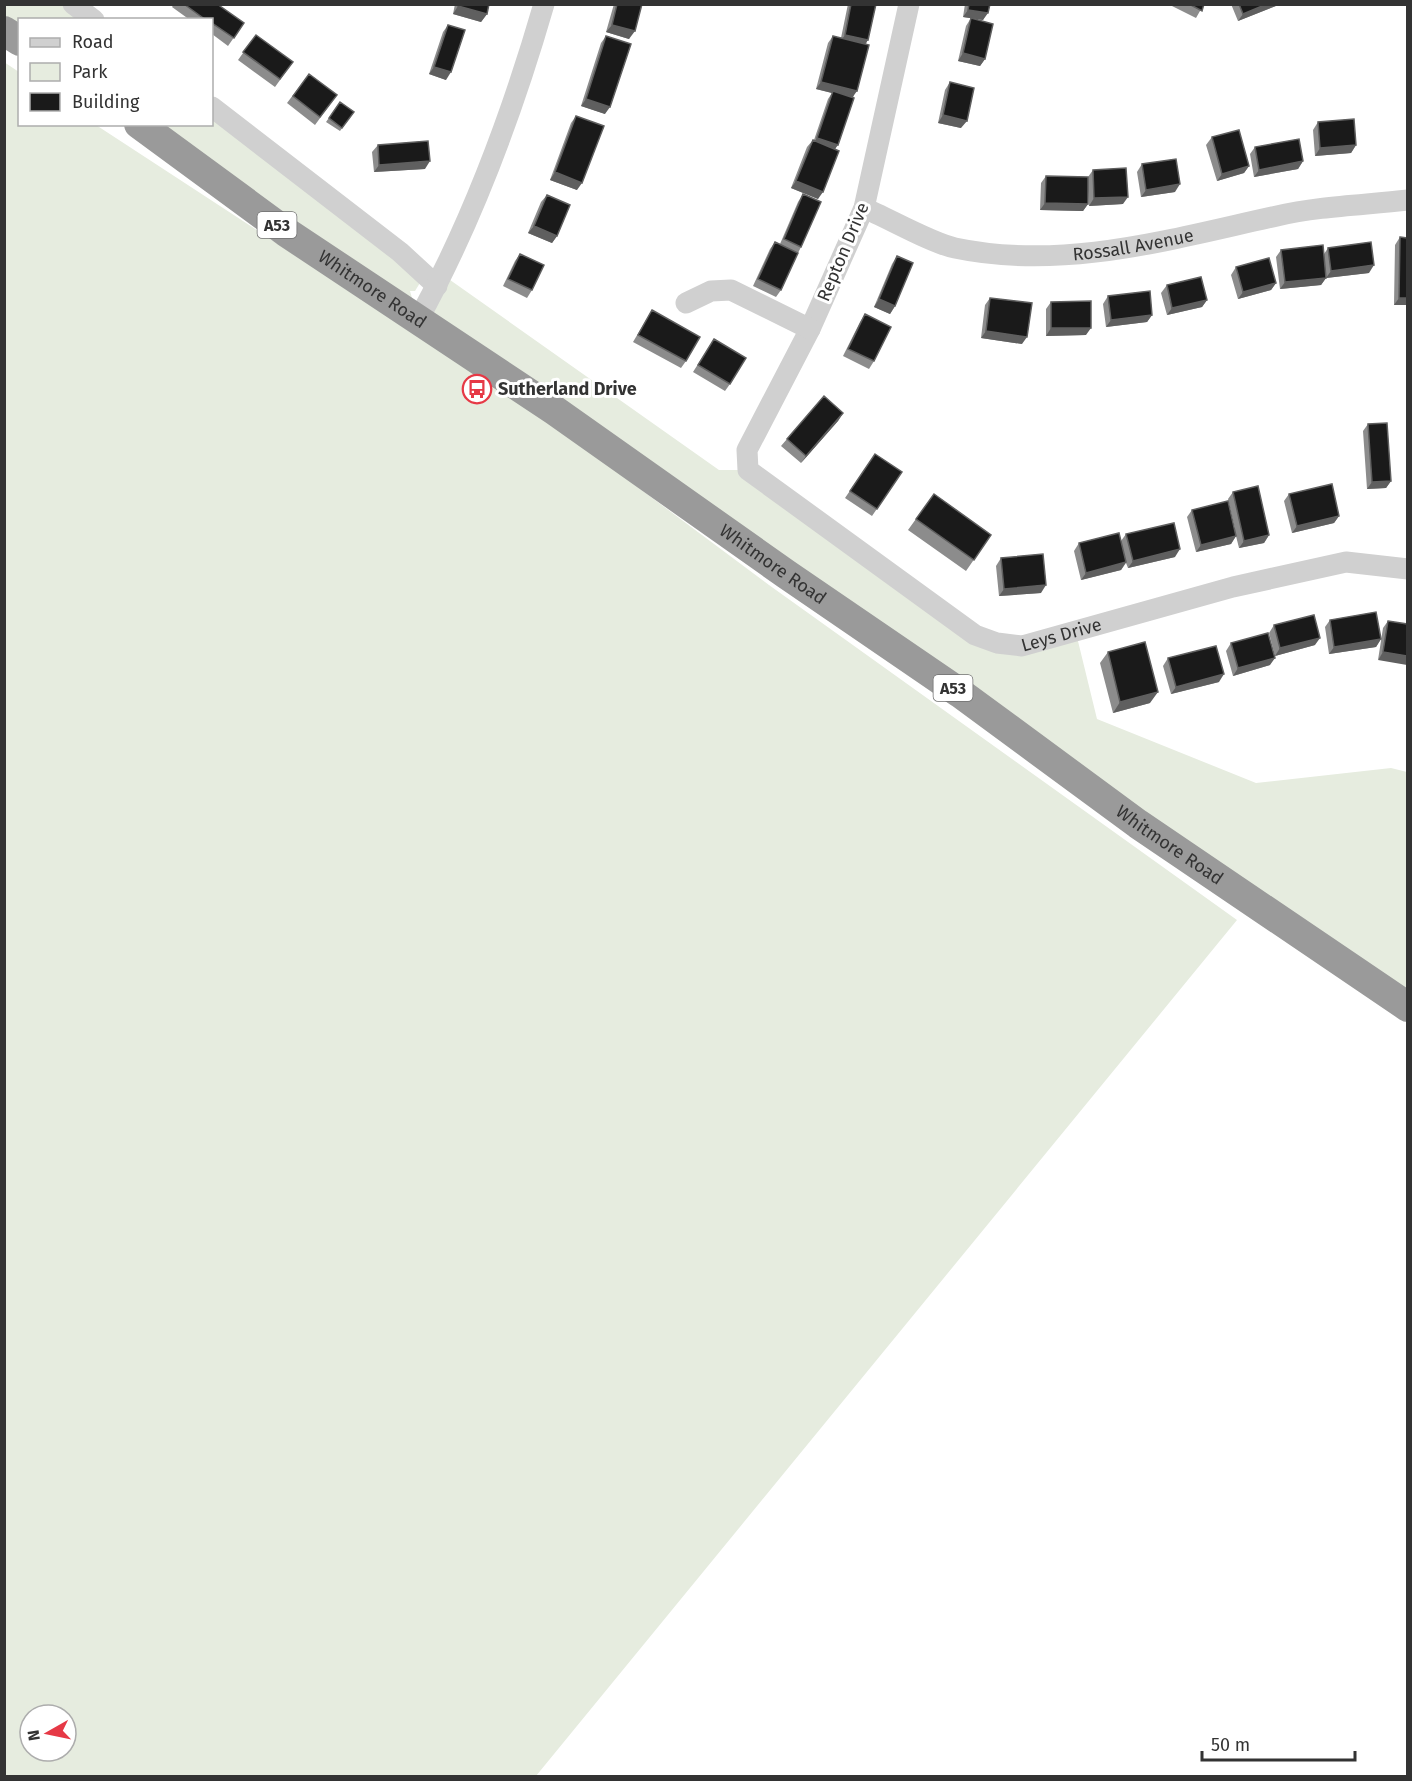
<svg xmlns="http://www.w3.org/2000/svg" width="1412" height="1781" viewBox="0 0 1412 1781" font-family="'Fira Sans',sans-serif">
<rect width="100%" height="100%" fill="#fff"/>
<path fill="#e6ecdf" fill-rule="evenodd" d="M 4,5 L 72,5 L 92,19 L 20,20 L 19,41 L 5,31 Z
M 4,62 L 19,72 L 20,124 L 96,125 L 549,421 L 769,585 L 1237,920 L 536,1776 L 5,1776 ZM 30,1715 L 66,1715 L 66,1751 L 30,1751 Z
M 212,107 L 400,252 L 403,263 L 423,278 L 415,291 L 410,291 L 418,319 L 443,275 L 719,470 L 748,470 L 975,635 C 1017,651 1034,643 1076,633 L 1097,719 L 1256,783 L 1391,768 L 1407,772 L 1407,1007 L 1138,824 L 960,693 L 767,562 L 676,494 L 549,407 L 304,243 L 139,125 L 212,124 Z"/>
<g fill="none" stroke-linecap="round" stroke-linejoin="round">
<g stroke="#d0d0d0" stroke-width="21">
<path d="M 73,4 L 94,20"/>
<path id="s1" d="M 909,4 L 864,208 L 810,329 L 747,450 L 748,470 L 975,635 L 997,643 L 1022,646 L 1233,587 L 1346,562 L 1408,569"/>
<path d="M 212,107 L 400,252 L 437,286"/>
<path id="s2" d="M 864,208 C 888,218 931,243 955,248 C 1064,271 1171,239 1277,216 C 1319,206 1365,205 1408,200"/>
<path d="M 686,303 L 711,291 L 731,290 L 810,329"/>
<path d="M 418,320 C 472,222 513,111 544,4"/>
</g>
<g stroke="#9a9a9a" stroke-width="30">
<path d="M 4,31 L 20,41"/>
<path id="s3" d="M 139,124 L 286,232 L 554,410 L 786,574 L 960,693 L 1138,824 L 1408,1007"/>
</g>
</g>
<path fill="#8c8c8c" d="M 174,4 L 217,4 L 244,23 L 228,46 L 212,34 L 212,20 L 190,20 L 172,7 Z
M 455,4 L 489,4 L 487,14 L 481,22 L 453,14 Z
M 614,4 L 642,4 L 629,39 L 606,32 Z
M 848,4 L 876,4 L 853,98 L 818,199 L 791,188 L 807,147 L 813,140 L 814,140 L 828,99 L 832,93 L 816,89 L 828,43 L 833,36 L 841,38 Z
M 965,4 L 990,4 L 983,20 L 963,17 Z
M 1168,4 L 1204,4 L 1196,18 Z
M 1231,4 L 1281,4 L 1238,21 Z
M 971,18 L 985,59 L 980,66 L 958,61 L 966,26 Z
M 448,25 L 446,80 L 429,74 L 443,32 Z
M 256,35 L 293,62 L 275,87 L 238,60 Z
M 606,36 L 605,114 L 581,106 L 601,43 Z
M 309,74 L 337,95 L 315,125 L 287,103 Z
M 950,82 L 961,128 L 938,123 L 945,90 Z
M 340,102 L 354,112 L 340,131 L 326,122 Z
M 576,116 L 577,190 L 550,180 L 571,123 Z
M 1318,122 L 1356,145 L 1351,153 L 1315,156 L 1313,130 Z
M 1212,137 L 1249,166 L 1244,173 L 1217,181 L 1206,145 Z
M 378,145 L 425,169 L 374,172 L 372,152 Z
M 1255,147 L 1303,161 L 1298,169 L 1254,177 L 1250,154 Z
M 1142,164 L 1175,192 L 1141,197 L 1137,172 Z
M 1093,170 L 1123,204 L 1089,206 L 1088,190 L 1088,204 L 1083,211 L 1040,210 L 1041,183 L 1046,176 L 1088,177 Z
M 803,194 L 801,247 L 798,253 L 781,290 L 776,297 L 753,286 L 770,249 L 775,242 L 780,244 L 798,202 Z
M 547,195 L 557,236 L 552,243 L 528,233 L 541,202 Z
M 1400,237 L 1407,305 L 1394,305 L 1395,245 Z
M 1328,248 L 1369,273 L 1326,278 L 1321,285 L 1280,289 L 1276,257 L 1281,250 L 1324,254 Z
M 520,254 L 532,290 L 527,298 L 503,286 L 515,261 Z
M 897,256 L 895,306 L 890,314 L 874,307 L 892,264 Z
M 1236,267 L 1276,283 L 1271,290 L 1238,299 L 1231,275 Z
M 1167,285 L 1207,300 L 1202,307 L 1167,315 L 1161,293 Z
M 1108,296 L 1152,315 L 1147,322 L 1106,327 L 1103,304 Z
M 990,298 L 1022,344 L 981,338 L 985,305 Z
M 1051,302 L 1086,335 L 1046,336 L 1046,309 Z
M 652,310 L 686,361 L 681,368 L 633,342 Z
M 865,314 L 874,361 L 869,369 L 843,356 L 860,322 Z
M 714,339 L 730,384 L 725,391 L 693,372 Z
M 843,413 L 838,421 L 801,463 L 781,446 L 787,439 Z
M 1368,424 L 1391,481 L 1386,488 L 1367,489 L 1363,431 Z
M 875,454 L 902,472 L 872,516 L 845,498 Z
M 1233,492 L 1269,535 L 1264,543 L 1239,548 L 1236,536 L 1231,544 L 1196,552 L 1187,517 L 1192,510 L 1235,529 L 1228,499 Z
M 934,494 L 991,535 L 966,571 L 908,530 Z
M 1289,494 L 1339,516 L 1334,523 L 1292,533 L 1284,501 Z
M 1126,534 L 1175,557 L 1128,568 L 1126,563 L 1121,570 L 1081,580 L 1074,551 L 1079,543 L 1121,541 Z
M 1001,558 L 1041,593 L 999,596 L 996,566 Z
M 1330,620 L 1381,639 L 1376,647 L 1329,654 L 1325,627 Z
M 1388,621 L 1407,624 L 1378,660 L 1383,628 Z
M 1274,625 L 1315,645 L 1275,656 L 1269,633 Z
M 1231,643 L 1270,665 L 1233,676 L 1226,651 Z
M 1108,652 L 1150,703 L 1113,713 L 1100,663 Z
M 1168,658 L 1219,682 L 1171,694 L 1163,666 Z"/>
<path fill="#5f5f5f" d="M 1267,4 L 1281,4 L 1238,21 L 1243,14 Z
M 458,6 L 487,14 L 481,22 L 453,14 Z
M 968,10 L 988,13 L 983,20 L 963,17 Z
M 612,25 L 635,31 L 629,39 L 606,32 Z
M 845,35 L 868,40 L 863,47 L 840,42 Z
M 963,53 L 985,59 L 980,66 L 958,61 Z
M 434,67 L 451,72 L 446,80 L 429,74 Z
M 821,82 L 857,91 L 852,98 L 833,91 L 832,93 L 816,89 Z
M 586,99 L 610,107 L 605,114 L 581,106 Z
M 943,115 L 967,121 L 961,128 L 938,123 Z
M 817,138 L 838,145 L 832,153 L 812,145 Z
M 1356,145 L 1351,153 L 1315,156 L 1320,148 Z
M 430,161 L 425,169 L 374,172 L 379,165 Z
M 1303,161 L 1298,169 L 1254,177 L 1259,170 Z
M 1249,166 L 1244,173 L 1217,181 L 1222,174 Z
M 555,172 L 582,183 L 577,190 L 550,180 Z
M 796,181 L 823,192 L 818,199 L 791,188 Z
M 1180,184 L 1175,192 L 1141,197 L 1146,190 Z
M 1128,197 L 1123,204 L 1089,206 L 1094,198 Z
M 1045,203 L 1088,204 L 1083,211 L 1040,210 Z
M 534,226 L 557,236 L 552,243 L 528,233 Z
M 1374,265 L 1369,273 L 1326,278 L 1331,271 Z
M 1326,278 L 1321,285 L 1280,289 L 1285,282 Z
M 1276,283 L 1271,290 L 1238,299 L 1243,292 Z
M 1399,298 L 1407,298 L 1407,305 L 1394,305 Z
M 879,299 L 895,306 L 890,314 L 874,307 Z
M 1207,300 L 1202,307 L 1167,315 L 1172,308 Z
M 1152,315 L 1147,322 L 1106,327 L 1111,320 Z
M 1051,328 L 1091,328 L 1086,335 L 1046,336 Z
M 986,331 L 1027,337 L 1022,344 L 981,338 Z
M 843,413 L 838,421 L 801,463 L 806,456 Z
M 1391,481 L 1386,488 L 1367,489 L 1372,482 Z
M 1339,516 L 1334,523 L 1292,533 L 1297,526 Z
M 1269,535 L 1264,543 L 1239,548 L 1244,541 Z
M 1236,536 L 1231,544 L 1196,552 L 1201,545 Z
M 1180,549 L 1175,557 L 1128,568 L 1133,561 Z
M 1126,562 L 1121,570 L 1081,580 L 1086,573 Z
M 1046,585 L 1041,593 L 999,596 L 1004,589 Z
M 1320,638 L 1315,645 L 1275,656 L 1280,648 Z
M 1381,639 L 1376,647 L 1329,654 L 1334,647 Z
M 1383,652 L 1407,656 L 1407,665 L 1378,660 Z
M 1275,658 L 1270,665 L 1233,676 L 1238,668 Z
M 1224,674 L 1219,682 L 1171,694 L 1176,687 Z
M 1158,692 L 1150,703 L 1113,713 L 1120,702 Z"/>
<path fill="#1a1a1a" stroke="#5f5f5f" stroke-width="1.5" d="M 184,4 L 217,4 L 244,23 L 234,38 L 212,23 L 212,20 L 206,20 Z
M 458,4 L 489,4 L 487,14 L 458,6 Z
M 617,4 L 642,4 L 635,31 L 612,25 Z
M 851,4 L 876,4 L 868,40 L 845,35 Z
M 969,4 L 990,4 L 988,13 L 968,10 Z
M 1189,4 L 1204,4 L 1202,11 Z
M 1239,4 L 1267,4 L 1243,14 Z
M 971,18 L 993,24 L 985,59 L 963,53 Z
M 448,25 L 465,30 L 451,72 L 434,67 Z
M 256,35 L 293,62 L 280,79 L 243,52 Z
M 606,36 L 631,44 L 610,107 L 586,99 Z
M 833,36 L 869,45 L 857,91 L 821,82 Z
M 309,74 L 337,95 L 320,117 L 293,96 Z
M 950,82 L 974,88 L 967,121 L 943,115 Z
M 833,91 L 854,98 L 838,145 L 817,138 Z
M 340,102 L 354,112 L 342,128 L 329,118 Z
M 576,116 L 604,126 L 582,183 L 555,172 Z
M 1354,119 L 1356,145 L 1320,148 L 1318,122 Z
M 1239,130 L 1249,166 L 1222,174 L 1212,137 Z
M 1299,139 L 1303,161 L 1259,170 L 1255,147 Z
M 813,140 L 839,151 L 823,192 L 796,181 Z
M 428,141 L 430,161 L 379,165 L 378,145 Z
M 1176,159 L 1180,184 L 1146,190 L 1142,164 Z
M 1126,168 L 1128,197 L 1094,198 L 1093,170 Z
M 1046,176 L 1088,177 L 1088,204 L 1045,203 Z
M 803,194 L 821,202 L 801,247 L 784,239 Z
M 547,195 L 570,205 L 557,236 L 534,226 Z
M 1400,237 L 1407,238 L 1407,298 L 1399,298 Z
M 775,242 L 798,253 L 781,290 L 758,279 Z
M 1371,242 L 1374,265 L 1331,271 L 1328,248 Z
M 1323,245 L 1326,278 L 1285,282 L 1281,250 Z
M 520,254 L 544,265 L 532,290 L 508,279 Z
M 897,256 L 913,263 L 895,306 L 879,299 Z
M 1269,258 L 1276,283 L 1243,292 L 1236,267 Z
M 1201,277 L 1207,300 L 1172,308 L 1167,285 Z
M 1150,291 L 1152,315 L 1111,320 L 1108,296 Z
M 990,298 L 1032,303 L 1027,337 L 986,331 Z
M 1091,301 L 1091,328 L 1051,328 L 1051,302 Z
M 652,310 L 700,337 L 686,361 L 638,335 Z
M 865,314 L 891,327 L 874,361 L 848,349 Z
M 714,339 L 746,358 L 730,384 L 698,365 Z
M 824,396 L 843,413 L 806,456 L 787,439 Z
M 1387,423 L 1391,481 L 1372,482 L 1368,424 Z
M 875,454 L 902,472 L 877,509 L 850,491 Z
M 1332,484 L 1339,516 L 1297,526 L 1289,494 Z
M 1258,486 L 1269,535 L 1244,541 L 1233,492 Z
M 934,494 L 991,535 L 974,560 L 916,519 Z
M 1228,501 L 1236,536 L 1201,545 L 1192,510 Z
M 1174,523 L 1180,549 L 1133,561 L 1126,534 Z
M 1119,533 L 1126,562 L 1086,573 L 1079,543 Z
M 1043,554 L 1046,585 L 1004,589 L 1001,558 Z
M 1376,612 L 1381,639 L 1334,647 L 1330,620 Z
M 1314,615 L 1320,638 L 1280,648 L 1274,625 Z
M 1388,621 L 1407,624 L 1407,656 L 1383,652 Z
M 1268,633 L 1275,658 L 1238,668 L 1231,643 Z
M 1145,642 L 1158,692 L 1120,702 L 1108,652 Z
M 1216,646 L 1224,674 L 1176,687 L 1168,658 Z"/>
<defs>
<g id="bus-ring" transform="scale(1.5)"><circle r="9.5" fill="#fff" stroke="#e63946" stroke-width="1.5"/><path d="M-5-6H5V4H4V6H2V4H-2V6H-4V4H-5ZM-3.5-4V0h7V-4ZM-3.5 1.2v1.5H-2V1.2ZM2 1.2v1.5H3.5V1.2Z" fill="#e63946"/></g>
</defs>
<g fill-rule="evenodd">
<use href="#bus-ring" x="477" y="389"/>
</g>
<g text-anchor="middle" stroke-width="6" stroke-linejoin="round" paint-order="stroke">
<g fill="#fff" stroke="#707070" stroke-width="1.5">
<rect x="257.5" y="212" width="39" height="26" rx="4.5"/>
<rect x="933.5" y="675" width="39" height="26" rx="4.5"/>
</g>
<g font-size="16" font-weight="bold" fill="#333">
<text x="277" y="231">A53</text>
<text x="953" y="694">A53</text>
</g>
<g font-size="18" fill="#333" stroke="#fff">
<text dy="6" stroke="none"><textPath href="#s2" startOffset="279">Rossall Avenue</textPath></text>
<text transform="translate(843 252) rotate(-67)" y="6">Repton Drive</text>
<text dy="6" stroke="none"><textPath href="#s3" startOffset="286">Whitmore Road</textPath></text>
<text dy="6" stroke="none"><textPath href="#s3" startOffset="772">Whitmore Road</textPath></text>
<text dy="6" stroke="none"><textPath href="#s1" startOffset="868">Leys Drive</textPath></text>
<text dy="6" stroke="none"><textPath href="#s3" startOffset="1258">Whitmore Road</textPath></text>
</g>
<g font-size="18" font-weight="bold" fill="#333" stroke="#fff" text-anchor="start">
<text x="498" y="395">Sutherland Drive</text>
</g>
</g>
<rect width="1412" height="1781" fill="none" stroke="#333333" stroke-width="12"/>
<rect x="18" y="18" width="195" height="108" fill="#ffffff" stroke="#adadad" stroke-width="1.5"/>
<rect x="30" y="38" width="30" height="9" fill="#d0d0d0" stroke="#adadad" stroke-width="1.5"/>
<text x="72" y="48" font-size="18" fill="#333333">Road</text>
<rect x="30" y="63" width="30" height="18" fill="#e6ecdf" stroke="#adadad" stroke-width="1.5"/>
<text x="72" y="78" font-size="18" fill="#333333">Park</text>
<rect x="30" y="93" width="30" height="18" fill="#1a1a1a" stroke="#adadad" stroke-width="1.5"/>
<text x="72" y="108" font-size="18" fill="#333333">Building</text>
<g transform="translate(48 1733) rotate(261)"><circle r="28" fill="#ffffff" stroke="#adadad" stroke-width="1.5"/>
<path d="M0-4.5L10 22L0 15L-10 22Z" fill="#e63946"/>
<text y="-9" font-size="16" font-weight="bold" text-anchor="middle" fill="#333333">N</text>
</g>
<path d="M1202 1751v9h153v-9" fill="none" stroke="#333333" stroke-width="3"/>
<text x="1211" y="1751" font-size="18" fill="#333333" stroke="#ffffff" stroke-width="4.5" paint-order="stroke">50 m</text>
</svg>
